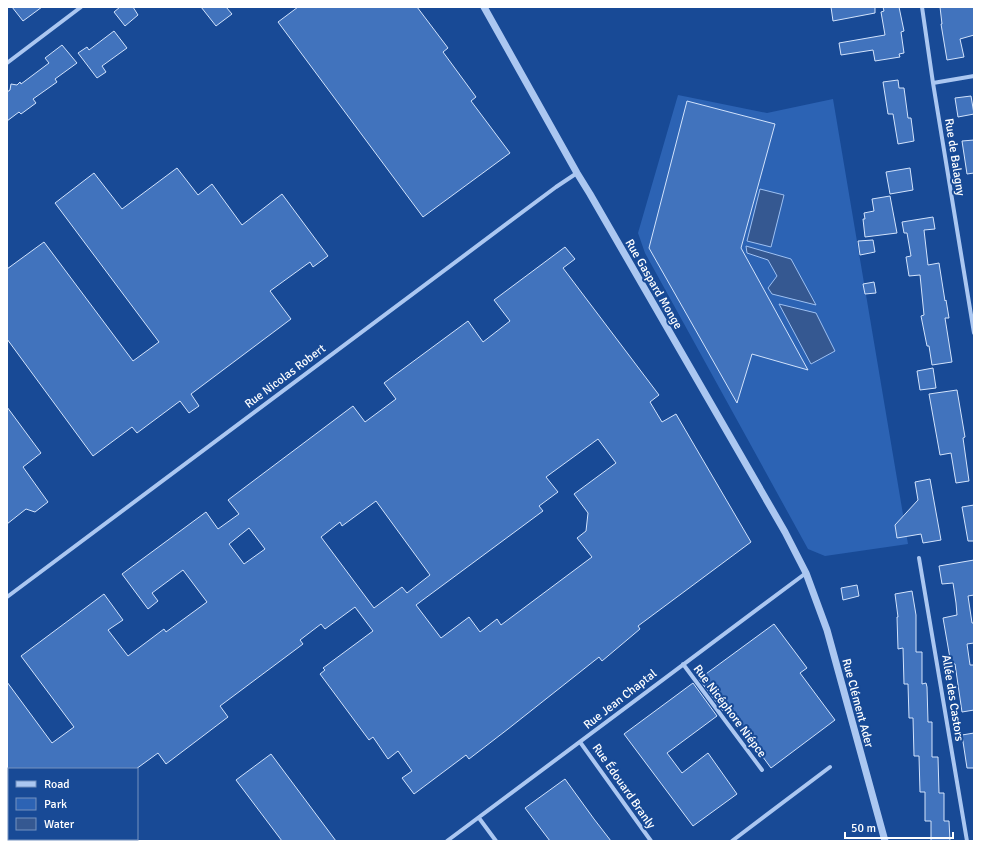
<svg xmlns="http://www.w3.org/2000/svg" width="981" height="848" viewBox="0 0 981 848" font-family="Signika,sans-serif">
<rect width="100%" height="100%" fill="#184a96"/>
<path fill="#2c63b4" d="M 678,95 L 767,113 L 833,99 L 908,544 L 825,556 L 808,549 L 645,253 L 638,233 Z"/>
<path fill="#355891" stroke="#9ec1f3" d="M 760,189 L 784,195 L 771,247 L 747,241 Z
M 746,246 L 791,259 L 816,305 L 772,294 L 768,288 L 777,276 L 768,260 L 747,253 Z
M 779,304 L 816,313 L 835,351 L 811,364 Z"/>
<path fill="#4173bd" stroke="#d2e3fc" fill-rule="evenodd" d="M 12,7 L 42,7 L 23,21 Z
M 120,7 L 133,7 L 138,15 L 125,26 L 114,12 Z
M 201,7 L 226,7 L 232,14 L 216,26 Z
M 298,7 L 417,7 L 448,48 L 443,52 L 476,97 L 471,101 L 510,153 L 423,217 L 278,22 Z
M 831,7 L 875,7 L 875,13 L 833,21 Z
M 883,7 L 899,7 L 904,31 L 901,32 L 904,53 L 899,54 L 900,57 L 875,61 L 873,50 L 841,55 L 839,43 L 885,35 L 881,12 L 884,11 Z
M 940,7 L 974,7 L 974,35 L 960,39 L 964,57 L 947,60 L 941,24 L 942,24 Z
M 114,31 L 127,48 L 102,66 L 106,72 L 97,78 L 78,53 L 87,47 L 89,50 Z
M 62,45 L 77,63 L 55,79 L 57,82 L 33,99 L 36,103 L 21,114 L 19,112 L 7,121 L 7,92 L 10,90 L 11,84 L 17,85 L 20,82 L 21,84 L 49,63 L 45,58 Z
M 898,80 L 899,88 L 904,88 L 908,118 L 911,118 L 914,141 L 898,144 L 893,114 L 888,114 L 883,82 Z
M 971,96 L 974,114 L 958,117 L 955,98 Z
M 687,101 L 775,124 L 741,248 L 808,370 L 752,354 L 737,403 L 649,248 Z
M 974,140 L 974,173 L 967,174 L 962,141 Z
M 177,168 L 198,195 L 212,184 L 242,225 L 282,194 L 328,256 L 313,267 L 310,262 L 270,291 L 291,319 L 191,394 L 199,406 L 189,413 L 180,401 L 137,433 L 132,427 L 93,456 L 7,339 L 7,269 L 44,242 L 133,361 L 159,342 L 55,203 L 94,173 L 122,209 Z
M 910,168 L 913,190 L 890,194 L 886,172 Z
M 890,196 L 897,233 L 865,237 L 863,219 L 865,219 L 864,213 L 874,211 L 872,199 Z
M 933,217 L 935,229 L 924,230 L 928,265 L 939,263 L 945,301 L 946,300 L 949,318 L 945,318 L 952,362 L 932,365 L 929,346 L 927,346 L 921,316 L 924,315 L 920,275 L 909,276 L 906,257 L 911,256 L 907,233 L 904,233 L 902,222 Z
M 873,240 L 875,252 L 860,255 L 858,241 Z
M 565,247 L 575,259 L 563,268 L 659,395 L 650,402 L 662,422 L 676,414 L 751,542 L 638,626 L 640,629 L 602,661 L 599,657 L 508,729 L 469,759 L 466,755 L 414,794 L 402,778 L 412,771 L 398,751 L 388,759 L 373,737 L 369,740 L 320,674 L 325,670 L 323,668 L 373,631 L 355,607 L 325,629 L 321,624 L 300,640 L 303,644 L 220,706 L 228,717 L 166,764 L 158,753 L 136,769 L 7,769 L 7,682 L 52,743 L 74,727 L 21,656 L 104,594 L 123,620 L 108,630 L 128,656 L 164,629 L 166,632 L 207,602 L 183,570 L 152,593 L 158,601 L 148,609 L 122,574 L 206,512 L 218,529 L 239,514 L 228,500 L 353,406 L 365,422 L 396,399 L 384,383 L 468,321 L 483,342 L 510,321 L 494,300 ZM 598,439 L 616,463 L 574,494 L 588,513 L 586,531 L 577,538 L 592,557 L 501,625 L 497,619 L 480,632 L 469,617 L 441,638 L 416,605 L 543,511 L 539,506 L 558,492 L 546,477 ZM 376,501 L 430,575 L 407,593 L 402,587 L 374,608 L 321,537 L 340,522 L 342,526 ZM 249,528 L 265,549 L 244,564 L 229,544 Z
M 874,282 L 876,293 L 865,294 L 863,284 Z
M 933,368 L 936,388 L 920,390 L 917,371 Z
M 957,390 L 965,437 L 963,438 L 969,481 L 956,483 L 951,453 L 940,455 L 929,394 Z
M 7,407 L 41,453 L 23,467 L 48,502 L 35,512 L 26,509 L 7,524 Z
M 930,479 L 941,540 L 923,543 L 921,534 L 897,538 L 895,525 L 918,500 L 915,482 Z
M 974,505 L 974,541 L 968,541 L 962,507 Z
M 974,560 L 974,595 L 968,596 L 972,623 L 974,623 L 974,643 L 967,644 L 970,665 L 974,665 L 974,710 L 962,712 L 955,664 L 951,664 L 943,618 L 957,615 L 956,603 L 953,583 L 942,584 L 939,566 Z
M 857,585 L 859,596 L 843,600 L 841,588 Z
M 912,591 L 916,615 L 916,652 L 922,652 L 922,684 L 926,683 L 927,687 L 928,722 L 932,722 L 932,757 L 938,757 L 939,793 L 944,793 L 944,821 L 949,821 L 950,841 L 931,841 L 931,821 L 925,821 L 925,792 L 920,792 L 919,756 L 914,756 L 913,718 L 909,718 L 908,684 L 904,684 L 903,648 L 898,649 L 897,617 L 898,617 L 895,594 Z
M 774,624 L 807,668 L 800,673 L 835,720 L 771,768 L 727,708 L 723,711 L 699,679 Z
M 693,683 L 717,716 L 667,753 L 682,773 L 708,753 L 737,794 L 693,826 L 624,734 Z
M 974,733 L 974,768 L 967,768 L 962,735 Z
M 271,754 L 336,841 L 282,841 L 236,780 Z
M 565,779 L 594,819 L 611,841 L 550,841 L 525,808 Z"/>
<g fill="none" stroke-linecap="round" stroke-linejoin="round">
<path stroke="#abc7f1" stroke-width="4" d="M 922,7 L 933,83 L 974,333
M 7,63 L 81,7
M 933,83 L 974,76
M 919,558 L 967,841
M 7,597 L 556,187 L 577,173
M 683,664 L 762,770
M 580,742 L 651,841
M 479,818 L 496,841
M 447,841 L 806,573
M 732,841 L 830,767"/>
<path stroke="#abc7f1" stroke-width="7" d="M 484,7 L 577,173 L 590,194 L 785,532 L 806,573 L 827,630 L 885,841"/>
</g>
<g text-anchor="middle" stroke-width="4" stroke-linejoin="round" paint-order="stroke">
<g font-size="12" fill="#fff" stroke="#184a96">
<text transform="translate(955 157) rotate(81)" y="4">Rue de Balagny</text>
<text transform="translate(654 284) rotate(60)" y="4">Rue Gaspard Monge</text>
<text transform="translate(285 376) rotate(-37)" y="4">Rue Nicolas Robert</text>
<text transform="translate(953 698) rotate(81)" y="4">Allée des Castors</text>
<text transform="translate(620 699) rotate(-38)" y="4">Rue Jean Chaptal</text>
<text transform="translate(858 703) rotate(75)" y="4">Rue Clément Ader</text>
<text transform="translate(730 711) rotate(53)" y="4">Rue Nicéphore Niépce</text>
<text transform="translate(624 786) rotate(55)" y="4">Rue Édouard Branly</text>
</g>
</g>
<rect width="981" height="848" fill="none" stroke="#ffffff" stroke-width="16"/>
<rect x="8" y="768" width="130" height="72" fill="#184a96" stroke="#7492c0"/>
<rect x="16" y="781" width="20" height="6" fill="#abc7f1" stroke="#7492c0"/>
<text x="44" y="788" font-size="12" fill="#ffffff">Road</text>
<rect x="16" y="798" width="20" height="12" fill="#2c63b4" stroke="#7492c0"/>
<text x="44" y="808" font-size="12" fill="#ffffff">Park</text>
<rect x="16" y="818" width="20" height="12" fill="#355891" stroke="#7492c0"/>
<text x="44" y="828" font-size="12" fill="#ffffff">Water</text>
<path d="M845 832v6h108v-6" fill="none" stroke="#ffffff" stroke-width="2"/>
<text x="851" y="832" font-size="12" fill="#ffffff" stroke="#184a96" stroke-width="3" paint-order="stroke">50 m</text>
</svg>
